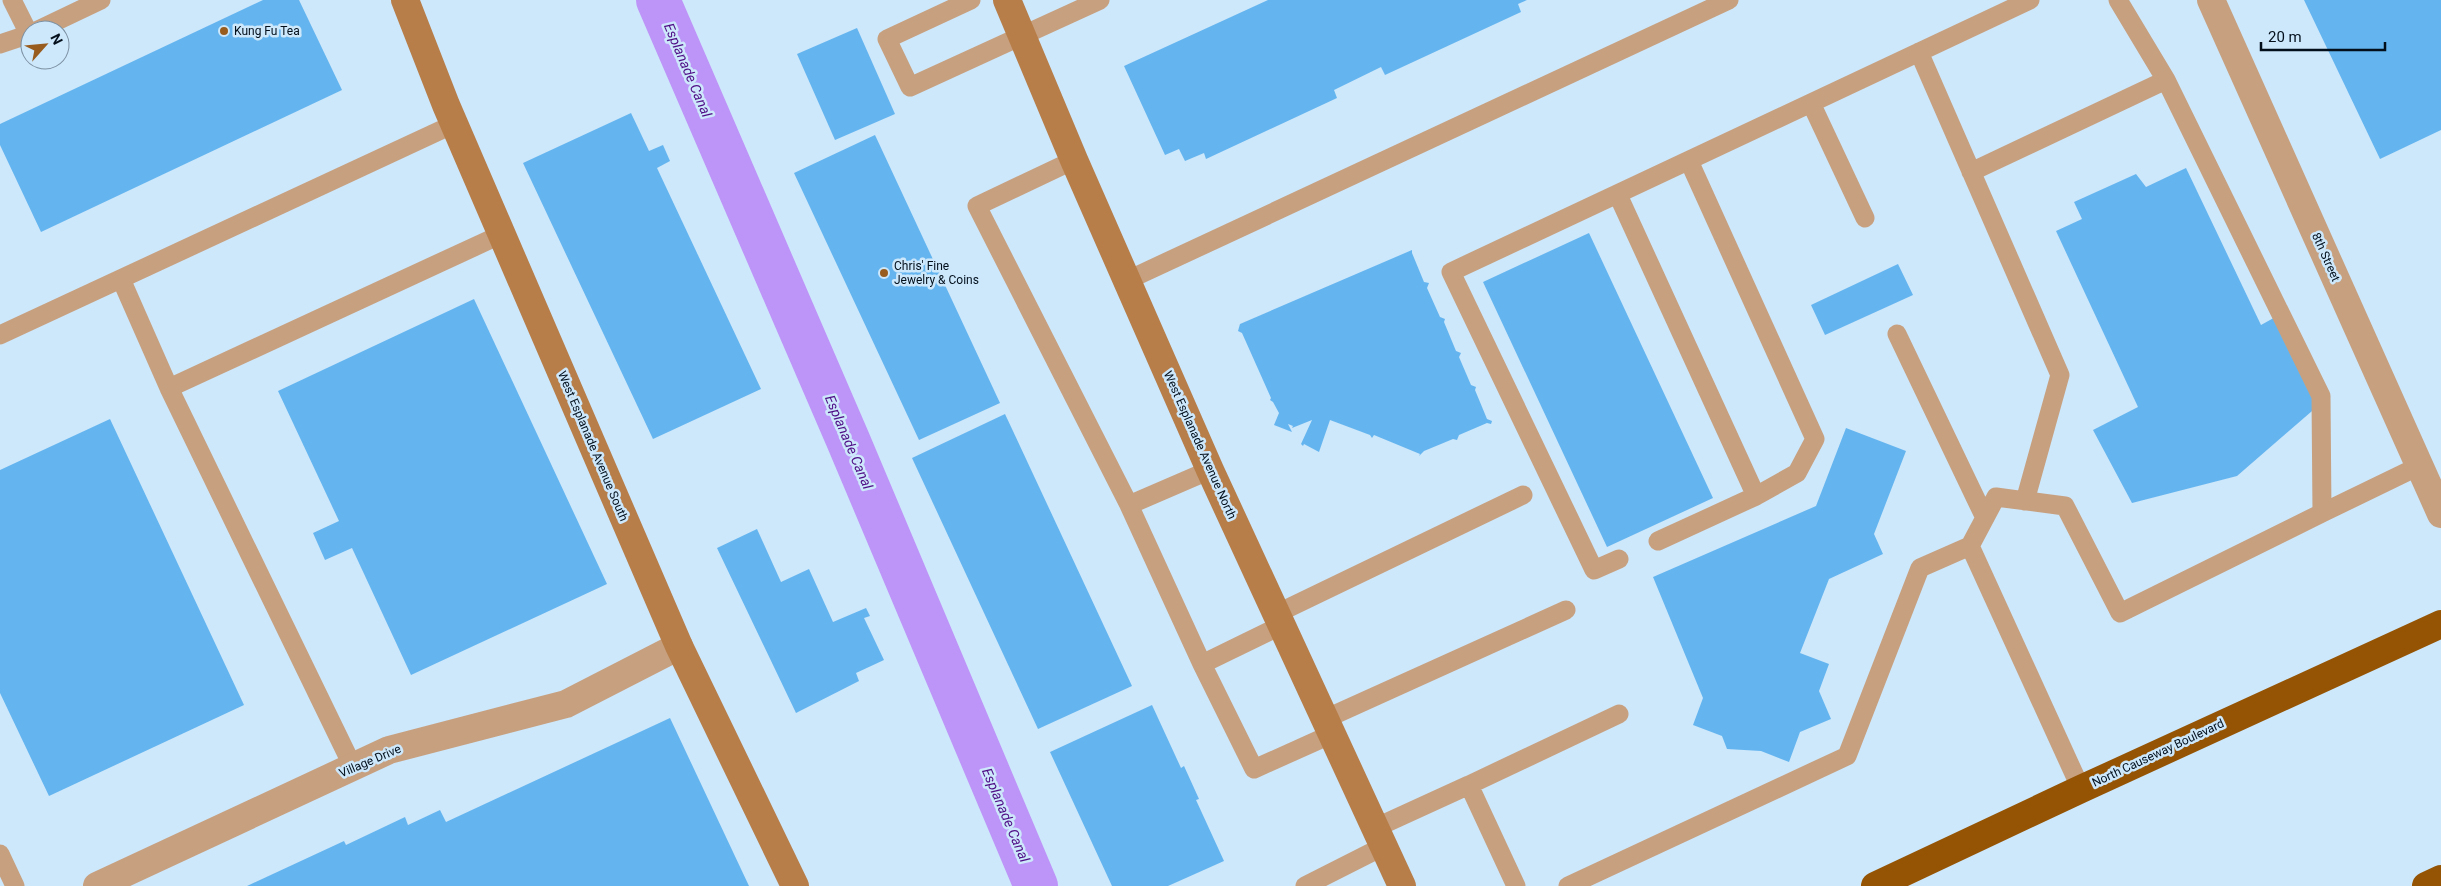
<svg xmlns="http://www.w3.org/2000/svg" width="2441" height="886" viewBox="0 0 2441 886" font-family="Roboto,sans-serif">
<rect width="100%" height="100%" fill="#cde7fb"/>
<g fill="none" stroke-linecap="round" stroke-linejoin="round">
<path stroke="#bd94f7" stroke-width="44" d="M 658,0 L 848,440 L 1036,886"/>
</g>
<path fill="#64b5ef" d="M 263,0 L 299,0 L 342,90 L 41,232 L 0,145 L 0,124 Z
M 1268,0 L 1527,0 L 1518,4 L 1521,12 L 1385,75 L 1381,67 L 1334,90 L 1337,98 L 1206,159 L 1204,153 L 1185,161 L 1179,149 L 1165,155 L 1124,66 Z
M 2304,0 L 2441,0 L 2441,130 L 2380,159 Z
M 857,28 L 895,114 L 835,140 L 797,54 Z
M 631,113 L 649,151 L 663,145 L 670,161 L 657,168 L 761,389 L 653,439 L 523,163 Z
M 875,135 L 1000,403 L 919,440 L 794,173 Z
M 2186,168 L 2261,325 L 2279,315 L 2319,405 L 2237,476 L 2132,503 L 2093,430 L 2138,407 L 2056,231 L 2082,219 L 2074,202 L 2136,174 L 2146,187 Z
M 1589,233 L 1713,498 L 1607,547 L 1483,282 Z
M 1412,250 L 1412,253 L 1424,282 L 1429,283 L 1427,288 L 1440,317 L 1445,319 L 1444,322 L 1456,351 L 1461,353 L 1459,357 L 1471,385 L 1476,387 L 1475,390 L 1487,419 L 1492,421 L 1491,424 L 1487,423 L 1459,435 L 1457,440 L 1453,439 L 1424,451 L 1419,456 L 1420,454 L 1374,435 L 1372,438 L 1370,435 L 1330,420 L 1319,452 L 1304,444 L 1303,446 L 1301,444 L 1312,420 L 1292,428 L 1293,426 L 1288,424 L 1292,432 L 1274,425 L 1279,413 L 1273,402 L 1270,400 L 1271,398 L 1242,333 L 1238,331 L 1240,324 Z
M 1898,264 L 1913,295 L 1825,335 L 1811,305 Z
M 474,299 L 607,584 L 411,675 L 352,548 L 325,560 L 313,533 L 339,521 L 278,391 Z
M 1005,414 L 1132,686 L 1038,729 L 912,458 Z
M 110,419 L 244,705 L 49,796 L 0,693 L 0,470 Z
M 1846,428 L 1906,451 L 1874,534 L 1883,554 L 1829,579 L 1800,653 L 1829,664 L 1819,691 L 1831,719 L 1800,732 L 1789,762 L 1761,751 L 1727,749 L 1722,736 L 1693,725 L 1703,698 L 1653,577 L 1816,506 Z
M 757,529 L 781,582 L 809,569 L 833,622 L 866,608 L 870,616 L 864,618 L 884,660 L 856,673 L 859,681 L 796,713 L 717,548 Z
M 1152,705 L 1181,768 L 1184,766 L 1199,799 L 1196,800 L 1224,861 L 1168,886 L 1112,886 L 1050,752 Z
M 670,718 L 749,886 L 247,886 L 344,841 L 346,845 L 405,817 L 408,825 L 440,810 L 446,822 Z"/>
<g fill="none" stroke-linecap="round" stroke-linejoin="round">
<path stroke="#c7a07f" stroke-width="19" d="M 12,0 L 29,34
M 971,0 L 887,39 L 910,87 L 1100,0
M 2118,0 L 2166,80 L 2321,396 L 2322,513 L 2419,466
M 38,30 L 101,0
M 0,44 L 30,34
M 1919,52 L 2060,375 L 2025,501
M 1811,103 L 1865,218
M 1074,160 L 977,206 L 1129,505 L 1210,470
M 1971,172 L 2166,80
M 1618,195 L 1756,496
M 121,279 L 169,388
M 1128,280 L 1729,0
M 1897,334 L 1985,518
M 0,335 L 454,124
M 1129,505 L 1202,664 L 1282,625
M 1658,541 L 1756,496 L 1797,473 L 1815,439 L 1689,161
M 1970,546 L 2081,789
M 1619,559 L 1594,570 L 1451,272 L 2030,0
M 1276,614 L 1523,495
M 1202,664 L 1254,769 L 1332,734
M 1325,719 L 1566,610
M 353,767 L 169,388 L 502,234
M 1375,828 L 1469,785
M 0,854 L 15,886
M 1305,886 L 1384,846
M 1516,886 L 1469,785 L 1619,714
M 1568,886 L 1847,756 L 1920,568 L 1970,546 L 1996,497 L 2065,506 L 2120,613 L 2322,513"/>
<path stroke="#c7a07f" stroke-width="28" d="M 2211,0 L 2441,514
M 97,886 L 389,750 L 566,704 L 679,646"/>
<path stroke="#b77e4a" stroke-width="28" d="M 405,0 L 446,105 L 679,646 L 795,886
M 1007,0 L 1074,160 L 1210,470 L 1402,886"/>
<path stroke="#945404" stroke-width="28" d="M 1875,886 L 2081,789 L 2441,624
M 2426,886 L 2441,879"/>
</g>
<g fill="#985c1e" stroke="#cde7fb" stroke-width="2">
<circle cx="224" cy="31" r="5"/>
<circle cx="884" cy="273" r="5"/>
</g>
<g text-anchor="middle" stroke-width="5" stroke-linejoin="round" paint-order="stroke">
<g font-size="12" fill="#03101c" stroke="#cde7fb" text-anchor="start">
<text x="234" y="35">Kung Fu Tea</text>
<text x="894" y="270">Chris' Fine<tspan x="894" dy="14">Jewelry &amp; Coins</tspan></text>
</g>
<g font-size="12" fill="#03101c" stroke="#cde7fb">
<text transform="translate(2326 257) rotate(66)" y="4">8th Street</text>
<text transform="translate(1200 445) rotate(66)" y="4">West Esplanade Avenue North</text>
<text transform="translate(593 446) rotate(67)" y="4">West Esplanade Avenue South</text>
<text transform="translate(2158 753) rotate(-25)" y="4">North Causeway Boulevard</text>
<text transform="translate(370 761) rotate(-23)" y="4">Village Drive</text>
</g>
<g font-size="14" font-style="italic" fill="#4f0d85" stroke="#cde7fb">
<text transform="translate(688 70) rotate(67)" y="5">Esplanade Canal</text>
<text transform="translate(849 442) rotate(67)" y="5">Esplanade Canal</text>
<text transform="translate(1006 815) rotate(67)" y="5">Esplanade Canal</text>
</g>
</g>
<g transform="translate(45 45) rotate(63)"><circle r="24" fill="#cde7fb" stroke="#7c91a2"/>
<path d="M0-4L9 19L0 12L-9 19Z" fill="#985c1e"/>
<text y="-8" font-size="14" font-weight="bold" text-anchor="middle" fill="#03101c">N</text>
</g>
<path d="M2261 42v8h124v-8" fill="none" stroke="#03101c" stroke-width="2.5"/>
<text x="2268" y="42" font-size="15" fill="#03101c" stroke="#cde7fb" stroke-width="4" paint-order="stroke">20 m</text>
</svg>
